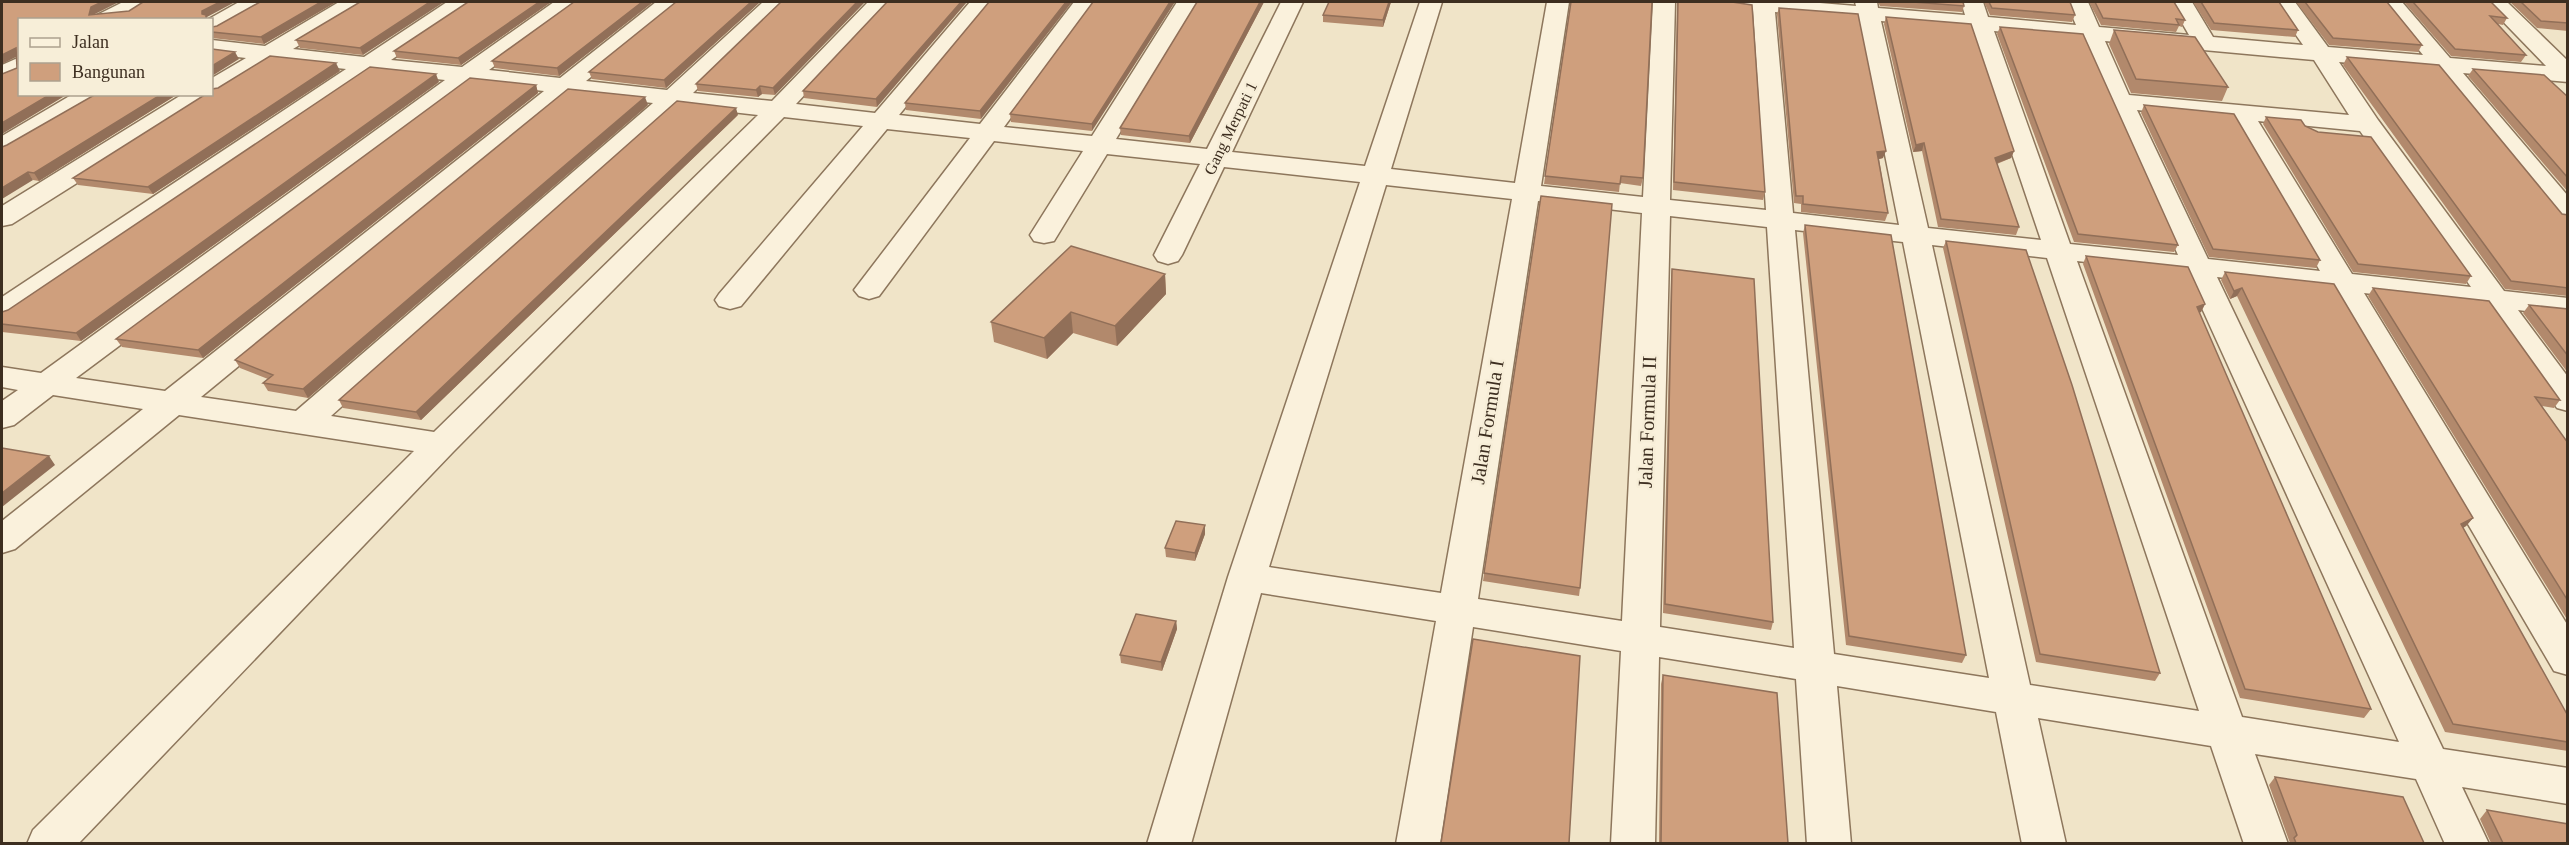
<svg xmlns="http://www.w3.org/2000/svg" width="2569" height="845" viewBox="0 0 2569 845" font-family="'Times New Roman',serif">
<rect width="100%" height="100%" fill="#f0e4c8"/>
<g fill="none" stroke-linecap="round" stroke-linejoin="round">
<g stroke="#8d765c" stroke-width="3">
<path id="street" d="M 123,2 L 150,2 C 137,20 114,20 94,20 L 97,15 Z
M 239,2 L 265,2 L 262,7 L 220,31 L 212,33 L 212,20 L 207,20 Z
M 339,2 L 365,2 L 362,7 L 293,49 L 364,57 L 447,2 L 472,2 L 469,7 L 391,60 L 462,67 L 554,2 L 578,2 L 575,7 L 489,70 L 560,78 L 656,2 L 680,2 L 677,7 L 586,81 L 667,90 L 763,2 L 786,2 L 693,93 L 772,101 L 868,2 L 891,2 L 796,104 L 875,113 L 970,2 L 992,2 L 899,115 L 980,124 L 1074,2 L 1096,2 L 1004,127 L 1092,136 L 1177,2 L 1199,2 L 1116,139 L 1207,149 L 1281,2 L 1303,2 L 1232,152 L 1365,166 L 1420,2 L 1442,2 L 1391,169 L 1515,183 L 1547,2 L 1569,2 L 1541,186 L 1643,197 L 1653,2 L 1675,2 L 1670,200 L 1766,210 L 1753,10 L 1731,7 L 1728,2 L 1808,2 L 1856,6 L 1855,2 L 1877,2 L 1878,8 L 1965,15 L 1961,2 L 1983,2 L 1988,17 L 2076,25 L 2066,2 L 2088,2 L 2099,27 L 2189,35 L 2170,2 L 2192,2 L 2213,37 L 2303,45 L 2273,2 L 2295,2 L 2328,47 L 2423,55 L 2380,2 L 2402,2 L 2450,58 L 2546,66 L 2484,2 L 2507,2 L 2568,61 L 2568,82 L 2463,73 L 2568,196 L 2568,222 L 2558,220 L 2436,70 L 2339,62 L 2378,120 L 2504,291 L 2568,298 L 2568,316 L 2518,310 L 2568,377 L 2568,411 L 2557,408 L 2485,307 L 2364,293 L 2568,626 L 2568,675 L 2554,671 L 2331,290 L 2217,277 L 2443,749 L 2568,768 L 2568,804 L 2462,787 L 2489,844 L 2445,844 L 2416,779 L 2255,754 L 2288,844 L 2244,844 L 2211,746 L 2038,718 L 2066,844 L 2022,844 L 1996,712 L 1837,686 L 1851,844 L 1807,844 L 1796,679 L 1659,657 L 1655,844 L 1611,844 L 1621,651 L 1473,627 L 1440,844 L 1396,844 L 1436,621 L 1261,593 L 1191,844 L 1147,844 L 1228,577 L 1360,182 L 1224,167 L 1182,255 L 1178,261 L 1168,264 L 1158,261 L 1154,255 L 1200,164 L 1107,154 L 1054,241 L 1044,243 L 1034,241 L 1030,235 L 1083,151 L 994,141 L 879,296 L 869,299 L 859,296 L 854,290 L 970,138 L 887,129 L 741,306 L 730,309 L 719,306 L 715,300 L 719,294 L 863,126 L 784,117 L 453,452 L 78,844 L 27,844 L 33,830 L 414,451 L 179,415 L 15,549 L 2,553 L 2,521 L 143,409 L 53,395 L 14,425 L 2,428 L 2,401 L 18,390 L 2,387 L 2,367 L 41,373 L 445,80 L 373,72 L 13,316 L 2,319 L 2,297 L 346,69 L 273,61 L 221,93 L 212,95 L 210,99 L 12,224 L 2,226 L 2,206 L 183,94 L 212,94 L 212,78 L 246,58 L 212,54 L 212,40 L 265,46 ZM 1775,12 L 1858,19 L 1899,225 L 1793,213 ZM 1881,21 L 1970,29 L 2041,240 L 1928,228 ZM 1994,31 L 2082,39 L 2178,255 L 2070,244 ZM 2105,41 L 2314,60 L 2349,115 L 2129,95 ZM 472,83 L 544,91 L 165,391 L 76,378 ZM 570,94 L 653,103 L 296,411 L 201,397 ZM 679,106 L 758,115 L 434,432 L 331,416 ZM 2137,110 L 2232,119 L 2320,271 L 2208,259 ZM 2258,121 L 2360,131 L 2471,287 L 2352,274 ZM 1386,185 L 1512,199 L 1441,593 L 1269,567 ZM 1538,201 L 1642,213 L 1622,621 L 1478,599 ZM 1670,216 L 1767,227 L 1794,648 L 1660,627 ZM 1795,230 L 1903,242 L 1989,678 L 1834,654 ZM 1932,245 L 2047,258 L 2199,711 L 2030,685 ZM 2077,261 L 2186,273 L 2399,742 L 2242,717 Z
M 20,57 L 20,74 L 2,81 L 2,65 Z
M 73,94 L 104,94 L 101,99 L 11,151 L 2,154 L 2,136 Z"/>
</g>
<use href="#street" fill="#faf1dc" fill-rule="evenodd"/>
</g>
<path fill="#b2896c" d="M 260,2 L 336,2 L 264,44 L 212,38 L 212,27 L 217,26 Z
M 360,2 L 363,55 L 300,48 L 296,40 Z
M 551,2 L 461,65 L 397,58 L 394,51 Z
M 574,2 L 653,2 L 559,76 L 495,68 L 492,61 Z
M 760,2 L 666,88 L 592,79 L 589,72 Z
M 781,2 L 775,95 L 762,94 L 758,97 L 698,91 L 696,84 Z
M 887,2 L 877,107 L 804,98 L 803,91 Z
M 989,2 L 981,119 L 906,110 L 905,103 Z
M 1093,2 L 1092,131 L 1011,122 L 1010,114 Z
M 1197,2 L 1264,2 L 1190,143 L 1121,135 L 1120,128 Z
M 1391,2 L 1383,27 L 1323,22 L 1323,15 Z
M 1571,2 L 1643,178 L 1641,186 L 1620,183 L 1619,192 L 1544,184 Z
M 1677,2 L 1732,2 L 1765,192 L 1763,200 L 1673,190 Z
M 1829,2 L 1854,2 L 1853,3 Z
M 1878,2 L 1963,2 L 1964,6 L 1962,12 L 1880,6 Z
M 1984,2 L 2070,2 L 2075,15 L 2072,22 L 1990,15 Z
M 2089,2 L 2174,2 L 2185,20 L 2182,27 L 2179,26 L 2176,32 L 2101,25 Z
M 2193,2 L 2279,2 L 2298,30 L 2295,37 L 2211,30 Z
M 2296,2 L 2387,2 L 2422,45 L 2418,52 L 2329,45 Z
M 2404,2 L 2491,2 L 2507,18 L 2503,25 L 2498,24 L 2526,55 L 2521,62 L 2451,56 Z
M 2510,2 L 2568,2 L 2568,31 L 2537,28 Z
M 1779,8 L 1883,158 L 1879,159 L 1888,213 L 1885,221 L 1801,212 L 1801,204 L 1794,203 L 1777,14 Z
M 1886,17 L 2014,151 L 2011,158 L 1997,164 L 2019,227 L 2016,235 L 1938,227 L 1922,151 L 1913,152 L 1884,24 Z
M 2000,27 L 2178,245 L 2174,252 L 2074,242 L 1997,34 Z
M 2114,30 L 2228,87 L 2222,101 L 2131,93 L 2109,44 Z
M 2347,57 L 2562,214 L 2568,215 L 2568,296 L 2505,289 L 2343,65 Z
M 2473,69 L 2568,97 L 2568,192 L 2468,76 Z
M 340,71 L 153,194 L 78,185 L 73,178 Z
M 439,82 L 81,341 L 2,332 L 2,312 L 8,310 Z
M 536,85 L 538,93 L 203,358 L 122,347 L 116,339 Z
M 96,94 L 178,94 L 39,181 L 33,180 L 7,145 Z
M 648,105 L 308,398 L 268,391 L 263,383 L 268,379 L 240,368 L 235,360 Z
M 2144,105 L 2320,260 L 2316,268 L 2209,257 L 2141,113 Z
M 738,115 L 421,420 L 343,408 L 339,400 Z
M 2266,117 L 2305,126 L 2471,276 L 2466,284 L 2353,272 L 2263,124 Z
M 1541,196 L 1580,588 L 1579,596 L 1483,581 Z
M 1805,225 L 1966,655 L 1962,663 L 1846,645 L 1803,233 Z
M 1946,241 L 2160,673 L 2155,681 L 2036,662 L 1943,248 Z
M 2086,256 L 2205,304 L 2201,312 L 2199,313 L 2371,709 L 2364,718 L 2240,698 L 2083,264 Z
M 1672,269 L 1773,622 L 1771,630 L 1663,613 L 1671,277 Z
M 2225,272 L 2473,518 L 2466,526 L 2463,528 L 2568,716 L 2568,751 L 2445,732 L 2237,296 L 2230,299 L 2221,280 Z
M 1165,274 L 1166,294 L 1117,346 L 1073,333 L 1047,359 L 994,342 L 991,322 Z
M 2373,288 L 2560,400 L 2554,408 L 2542,406 L 2568,443 L 2568,621 L 2368,296 Z
M 2529,305 L 2568,309 L 2568,373 L 2523,313 Z
M 1205,525 L 1205,534 L 1195,561 L 1166,557 L 1165,548 Z
M 1176,621 L 1177,629 L 1162,671 L 1121,663 L 1120,655 Z
M 1663,675 L 1788,843 L 1659,843 L 1661,684 Z
M 2275,777 L 2424,843 L 2289,843 L 2290,843 L 2269,785 Z
M 2487,810 L 2568,843 L 2491,843 L 2480,819 Z"/>
<path fill="#916f58" d="M 102,2 L 119,2 L 95,14 L 89,15 L 91,7 Z
M 220,2 L 235,2 L 207,17 L 208,20 L 206,20 L 202,14 L 202,11 Z
M 321,2 L 336,2 L 264,44 L 261,37 Z
M 430,2 L 444,2 L 363,55 L 360,48 Z
M 539,2 L 551,2 L 461,65 L 458,58 Z
M 642,2 L 653,2 L 559,76 L 557,68 Z
M 751,2 L 760,2 L 666,88 L 664,80 Z
M 857,2 L 865,2 L 775,95 L 773,88 Z
M 961,2 L 967,2 L 877,107 L 876,99 Z
M 1066,2 L 1072,2 L 981,119 L 980,111 Z
M 1170,2 L 1175,2 L 1092,131 L 1092,124 Z
M 1260,2 L 1264,2 L 1190,143 L 1189,136 Z
M 1389,2 L 1391,2 L 1383,27 L 1383,20 Z
M 16,48 L 20,55 L 2,64 L 2,55 Z
M 235,52 L 239,59 L 212,76 L 212,66 Z
M 336,63 L 340,71 L 153,194 L 148,187 Z
M 436,74 L 439,82 L 81,341 L 76,333 Z
M 536,85 L 538,93 L 203,358 L 198,350 Z
M 760,86 L 762,94 L 758,97 L 756,90 Z
M 51,94 L 68,94 L 2,134 L 2,123 Z
M 162,94 L 178,94 L 39,181 L 34,173 Z
M 645,97 L 648,105 L 308,398 L 303,389 Z
M 736,108 L 738,115 L 421,420 L 416,412 Z
M 1924,143 L 1922,151 L 1913,152 L 1916,145 Z
M 1886,151 L 1883,158 L 1875,160 L 1877,152 Z
M 2014,151 L 2011,158 L 1992,165 L 1995,158 Z
M 28,172 L 33,180 L 2,199 L 2,188 Z
M 1165,274 L 1166,294 L 1117,346 L 1115,326 Z
M 2242,288 L 2237,296 L 2230,299 L 2234,291 Z
M 2205,304 L 2201,312 L 2192,315 L 2197,307 Z
M 1071,312 L 1073,333 L 1047,359 L 1044,338 Z
M 49,456 L 55,465 L 2,507 L 2,493 Z
M 2473,518 L 2466,526 L 2455,533 L 2461,524 Z
M 1205,525 L 1205,534 L 1195,561 L 1195,553 Z
M 1176,621 L 1177,629 L 1162,671 L 1161,662 Z"/>
<path fill="#cf9f7d" stroke="#916f58" stroke-width="1.5" d="M 2,2 L 102,2 L 91,7 L 89,15 L 129,11 L 143,2 L 220,2 L 202,11 L 202,14 L 206,15 L 206,20 L 20,20 L 20,94 L 51,94 L 2,123 L 2,74 L 17,68 L 16,48 L 2,55 Z
M 260,2 L 321,2 L 261,37 L 212,32 L 212,27 L 217,26 Z
M 360,2 L 430,2 L 360,48 L 296,40 Z
M 468,2 L 539,2 L 458,58 L 394,51 Z
M 574,2 L 642,2 L 557,68 L 492,61 Z
M 676,2 L 751,2 L 664,80 L 589,72 Z
M 781,2 L 857,2 L 773,88 L 760,86 L 756,90 L 696,84 Z
M 887,2 L 961,2 L 876,99 L 803,91 Z
M 989,2 L 1066,2 L 980,111 L 905,103 Z
M 1093,2 L 1170,2 L 1092,124 L 1010,114 Z
M 1197,2 L 1260,2 L 1189,136 L 1120,128 Z
M 1329,2 L 1389,2 L 1383,20 L 1323,15 Z
M 1571,2 L 1652,2 L 1643,178 L 1621,176 L 1620,184 L 1545,176 Z
M 1678,2 L 1732,2 L 1752,5 L 1765,192 L 1674,182 Z
M 1913,2 L 1963,2 L 1964,6 Z
M 1989,2 L 2070,2 L 2075,15 L 1992,8 Z
M 2095,2 L 2174,2 L 2185,20 L 2176,19 L 2179,25 L 2103,18 Z
M 2201,2 L 2279,2 L 2298,30 L 2214,23 Z
M 2305,2 L 2387,2 L 2422,45 L 2333,38 Z
M 2413,2 L 2491,2 L 2507,18 L 2490,16 L 2526,55 L 2455,49 Z
M 2521,2 L 2568,2 L 2568,23 L 2541,21 Z
M 1779,8 L 1858,14 L 1886,151 L 1877,152 L 1888,213 L 1803,204 L 1803,196 L 1796,196 Z
M 1886,17 L 1971,24 L 2014,151 L 1995,158 L 2019,227 L 1941,219 L 1924,143 L 1916,145 Z
M 2000,27 L 2083,34 L 2178,245 L 2078,234 Z
M 2114,30 L 2195,37 L 2228,87 L 2136,79 Z
M 212,49 L 235,52 L 212,66 Z
M 270,56 L 336,63 L 148,187 L 73,178 L 206,94 L 212,94 L 212,89 L 218,88 Z
M 2347,57 L 2439,65 L 2562,214 L 2568,215 L 2568,288 L 2511,281 Z
M 370,67 L 436,74 L 76,333 L 2,324 L 2,312 L 8,310 Z
M 2473,69 L 2544,75 L 2568,97 L 2568,178 Z
M 470,78 L 536,85 L 198,350 L 116,339 Z
M 568,89 L 645,97 L 303,389 L 263,383 L 273,375 L 235,360 Z
M 96,94 L 162,94 L 34,173 L 28,172 L 2,188 L 2,147 L 7,145 Z
M 677,101 L 736,108 L 416,412 L 339,400 Z
M 2144,105 L 2234,114 L 2320,260 L 2213,249 Z
M 2266,117 L 2301,120 L 2305,126 L 2318,132 L 2371,137 L 2471,276 L 2358,264 Z
M 1541,196 L 1612,204 L 1580,588 L 1484,573 Z
M 1805,225 L 1891,235 L 1966,655 L 1849,636 Z
M 1946,241 L 2026,250 L 2072,385 L 2160,673 L 2040,654 Z
M 1071,246 L 1165,274 L 1115,326 L 1071,312 L 1044,338 L 991,322 Z
M 2086,256 L 2188,267 L 2205,304 L 2197,307 L 2371,709 L 2245,689 Z
M 1672,269 L 1754,279 L 1773,622 L 1665,604 Z
M 2225,272 L 2334,284 L 2473,518 L 2461,524 L 2568,716 L 2568,742 L 2453,724 L 2242,288 L 2234,291 Z
M 2373,288 L 2489,301 L 2560,400 L 2535,397 L 2568,443 L 2568,601 Z
M 2529,305 L 2568,309 L 2568,356 Z
M 2,448 L 49,456 L 2,493 Z
M 1176,521 L 1205,525 L 1195,553 L 1165,548 Z
M 1136,614 L 1176,621 L 1161,662 L 1120,655 Z
M 1473,639 L 1580,656 L 1569,843 L 1441,843 Z
M 1663,675 L 1777,693 L 1788,843 L 1661,843 Z
M 2275,777 L 2403,797 L 2424,843 L 2296,843 L 2294,838 L 2297,835 Z
M 2487,810 L 2568,824 L 2568,843 L 2503,843 Z"/>
<g text-anchor="middle" stroke-width="5" stroke-linejoin="round" paint-order="stroke">
<g font-size="16" fill="#3d2e20" stroke="#f7eed8">
<text transform="translate(1230 128) rotate(-64)" y="6">Gang Merpati 1</text>
</g>
<g font-size="20" fill="#3d2e20" stroke="#f7eed8">
<text transform="translate(1487 422) rotate(-81)" y="7">Jalan Formula I</text>
<text transform="translate(1647 422) rotate(-88)" y="7">Jalan Formula II</text>
</g>
</g>
<rect width="2569" height="845" fill="none" stroke="#3d2e20" stroke-width="6"/>
<rect x="18" y="18" width="195" height="78" fill="#f7eed8" stroke="#ada18e" stroke-width="1.5"/>
<rect x="30" y="38" width="30" height="9" fill="#faf1dc" stroke="#ada18e" stroke-width="1.5"/>
<text x="72" y="48" font-size="18" fill="#3d2e20">Jalan</text>
<rect x="30" y="63" width="30" height="18" fill="#cf9f7d" stroke="#ada18e" stroke-width="1.5"/>
<text x="72" y="78" font-size="18" fill="#3d2e20">Bangunan</text>
</svg>
